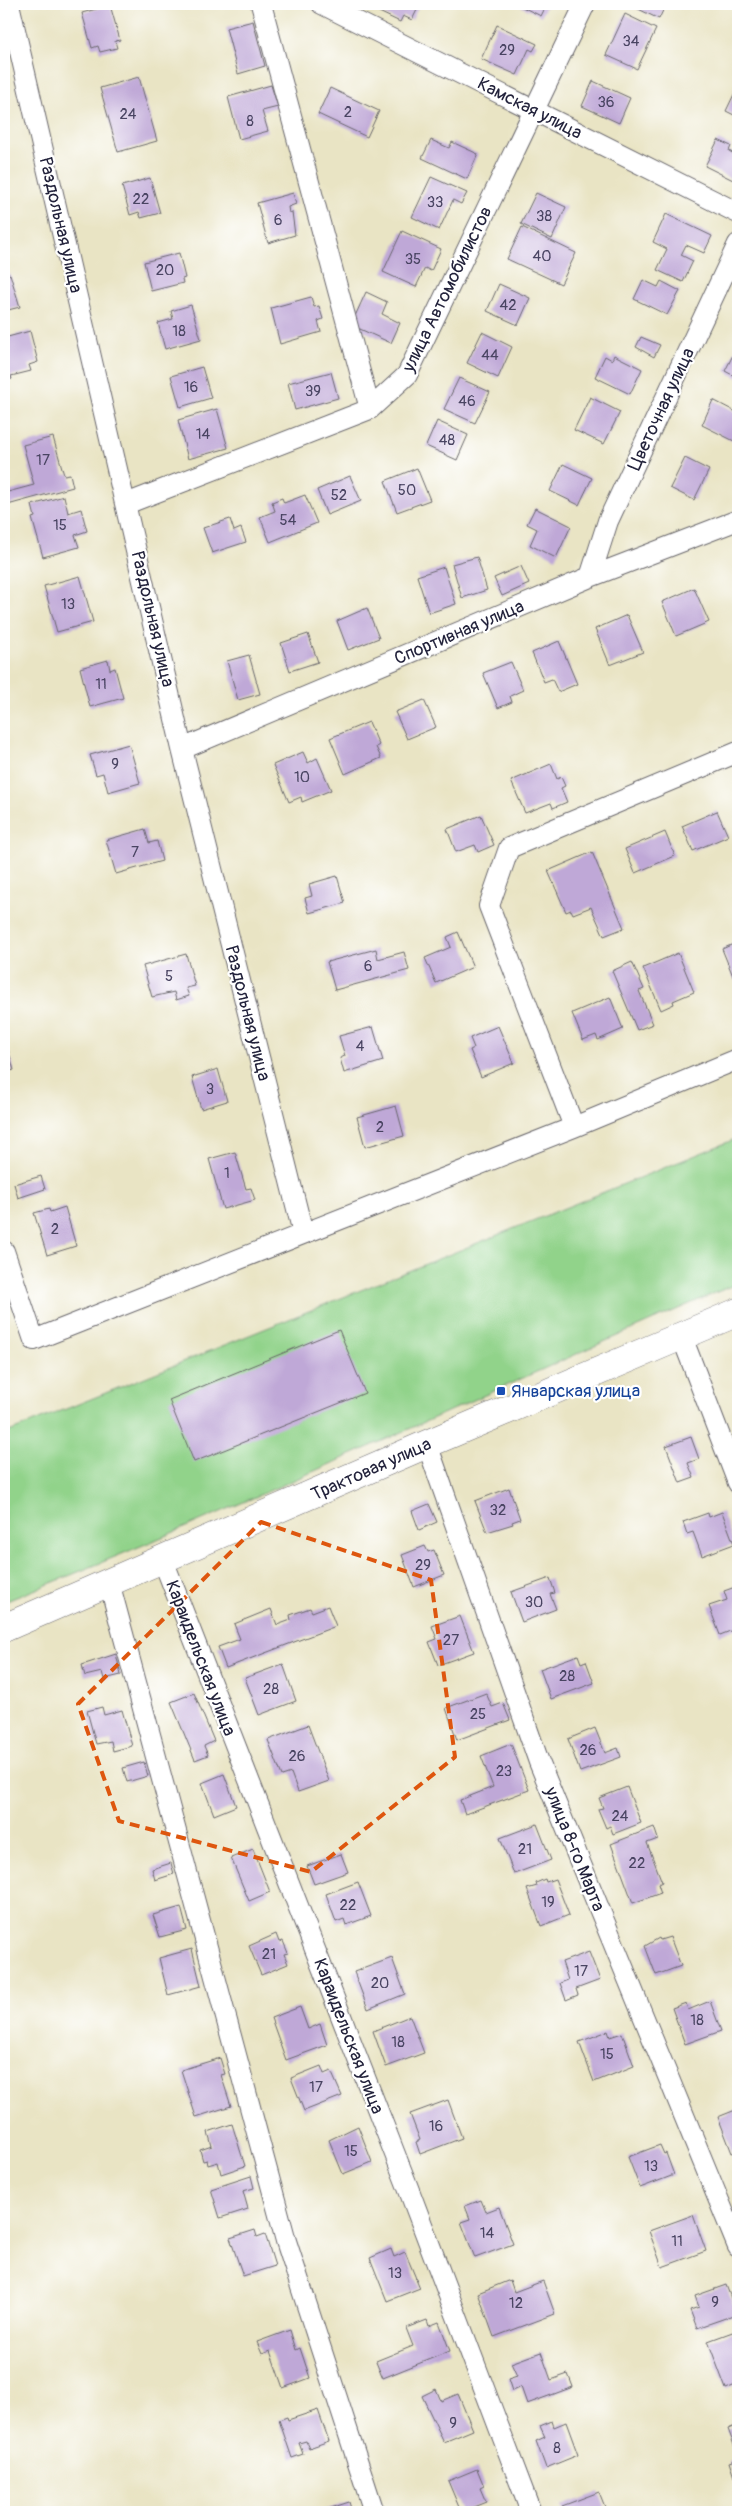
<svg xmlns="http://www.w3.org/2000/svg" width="742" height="2516" viewBox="0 0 742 2516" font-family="Pangolin,sans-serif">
<rect width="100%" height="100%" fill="#fff"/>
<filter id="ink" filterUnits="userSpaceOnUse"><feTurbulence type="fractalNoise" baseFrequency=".02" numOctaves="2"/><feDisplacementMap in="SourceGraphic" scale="10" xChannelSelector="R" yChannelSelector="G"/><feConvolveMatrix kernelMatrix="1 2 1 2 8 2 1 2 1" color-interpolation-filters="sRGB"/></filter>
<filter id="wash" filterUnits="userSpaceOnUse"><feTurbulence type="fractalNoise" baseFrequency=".0096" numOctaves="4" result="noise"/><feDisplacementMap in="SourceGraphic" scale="20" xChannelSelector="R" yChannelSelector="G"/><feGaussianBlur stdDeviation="1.12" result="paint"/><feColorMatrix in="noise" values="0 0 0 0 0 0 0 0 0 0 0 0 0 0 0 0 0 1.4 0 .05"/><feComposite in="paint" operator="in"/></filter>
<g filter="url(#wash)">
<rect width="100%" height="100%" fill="#e9e4c4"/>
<path fill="#91d38a" stroke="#5a7a62" d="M 738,1138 L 738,1283 C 493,1389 252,1504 4,1602 L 4,1434 Z"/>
<g id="blocks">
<path fill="#bfa8d7" d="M 378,4 L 420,4 L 412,20 L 403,16 L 400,22 L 375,10 Z
M 516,4 L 547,4 L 541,16 Z
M 628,4 L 666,4 L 659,19 Z
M 110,5 L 120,40 L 115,41 L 117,48 L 100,52 L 98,46 L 92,48 L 82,13 Z
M 625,14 L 656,29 L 637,69 L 606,55 Z
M 253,21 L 265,66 L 238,74 L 226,28 Z
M 497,25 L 537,44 L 533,51 L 529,49 L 517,75 L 481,59 Z
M 139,77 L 157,141 L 118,152 L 100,88 Z
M 593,81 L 630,98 L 619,123 L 582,106 Z
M 271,85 L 278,107 L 262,111 L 268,131 L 239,139 L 228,97 Z
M 738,86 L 738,117 L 726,111 Z
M 330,88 L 379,111 L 367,137 L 318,114 Z
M 431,140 L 449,148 L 452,142 L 478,154 L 467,179 L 422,158 Z
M 718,140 L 731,146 L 729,151 L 738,156 L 738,170 L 733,180 L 705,166 Z
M 431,177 L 467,193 L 461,204 L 453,200 L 439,230 L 412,217 Z
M 150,178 L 160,213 L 141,218 L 139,212 L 130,215 L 122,186 Z
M 293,193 L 296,204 L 288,207 L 289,213 L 292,212 L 295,235 L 268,243 L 257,203 Z
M 536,193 L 566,207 L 552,239 L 521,224 Z
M 666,214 L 712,236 L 704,253 L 686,245 L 681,255 L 693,261 L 683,282 L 657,270 L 667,249 L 653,242 Z
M 522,227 L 576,253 L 561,284 L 507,259 Z
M 402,231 L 441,249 L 431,271 L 425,268 L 416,287 L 383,272 Z
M 179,253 L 185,278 L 182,279 L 183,283 L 151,291 L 144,262 Z
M 4,271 L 7,271 L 8,275 L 10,274 L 20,307 L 4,311 Z
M 643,280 L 658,287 L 661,281 L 680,291 L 667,315 L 634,299 Z
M 499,284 L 530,298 L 518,325 L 487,311 Z
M 366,292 L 387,302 L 382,314 L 400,323 L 391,343 L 351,325 Z
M 311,297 L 314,307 L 319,306 L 323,319 L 318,321 L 321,332 L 280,344 L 271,308 Z
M 191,305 L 201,339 L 165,349 L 158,323 L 173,319 L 171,311 Z
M 30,331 L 38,362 L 29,365 L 31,371 L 11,376 L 12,379 L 4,381 L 4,338 Z
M 482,332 L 512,347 L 498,378 L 467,363 Z
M 641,337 L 660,345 L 654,357 L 636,347 Z
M 738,345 L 738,378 L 725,371 Z
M 614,355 L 642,369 L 630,394 L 595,377 L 605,356 L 612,360 Z
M 202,367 L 211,398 L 180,407 L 171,376 Z
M 331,372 L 338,398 L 295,410 L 288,383 Z
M 459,378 L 490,392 L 475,423 L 444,409 Z
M 590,397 L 620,412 L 604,444 L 574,430 Z
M 713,400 L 738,413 L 738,443 L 702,425 Z
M 217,409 L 228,448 L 188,459 L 178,420 Z
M 437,421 L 468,435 L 457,460 L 426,446 Z
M 53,437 L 64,475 L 70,474 L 73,487 L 4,506 L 4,493 L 34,485 L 23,445 Z
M 685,458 L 709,470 L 694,500 L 670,488 Z
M 563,464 L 592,478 L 579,505 L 550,491 Z
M 417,468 L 430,500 L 397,512 L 385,481 Z
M 350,476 L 361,501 L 327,515 L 317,490 Z
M 305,495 L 317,523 L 270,542 L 260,517 L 275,511 L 272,502 L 282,498 L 284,503 Z
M 64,496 L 68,513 L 81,509 L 87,531 L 75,535 L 79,547 L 43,557 L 32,518 L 35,517 L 32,505 Z
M 535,508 L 571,526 L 556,558 L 530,545 L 537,529 L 527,524 Z
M 230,519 L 234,531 L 241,528 L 246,542 L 212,553 L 203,528 Z
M 477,557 L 487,590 L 462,598 L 452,564 Z
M 521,566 L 529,584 L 502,596 L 494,578 Z
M 444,567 L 456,604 L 429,613 L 417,576 Z
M 80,576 L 93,622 L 57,632 L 44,586 Z
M 694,588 L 709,622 L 676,636 L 662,602 Z
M 367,608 L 379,638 L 348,650 L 337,621 Z
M 627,615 L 643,652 L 610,665 L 595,629 Z
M 308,634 L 318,662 L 290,671 L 281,643 Z
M 559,641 L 577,684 L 558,692 L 552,679 L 544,682 L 532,653 Z
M 249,655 L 260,694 L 238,700 L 227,661 Z
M 108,660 L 110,670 L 115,668 L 123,698 L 90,707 L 80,668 Z
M 511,662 L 523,690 L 510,696 L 512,702 L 498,708 L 483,673 Z
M 424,700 L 436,727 L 407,739 L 395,712 Z
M 369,722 L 379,745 L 376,747 L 381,758 L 345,774 L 330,738 Z
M 129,744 L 140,783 L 108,792 L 103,773 L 96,775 L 90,755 Z
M 303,752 L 308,763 L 317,758 L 331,790 L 302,802 L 301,797 L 289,802 L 273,765 Z
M 551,764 L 557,779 L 561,777 L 565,786 L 561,788 L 567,802 L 553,808 L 551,803 L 525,813 L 511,781 Z
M 717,811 L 728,836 L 693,851 L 682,826 Z
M 481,815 L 494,845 L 478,852 L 475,845 L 456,852 L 447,829 Z
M 145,829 L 149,843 L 157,841 L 162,861 L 116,874 L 106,840 Z
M 665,832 L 675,856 L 635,873 L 625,849 Z
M 592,852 L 624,928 L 604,936 L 591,907 L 573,914 L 571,910 L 566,912 L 548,871 Z
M 337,876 L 345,903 L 309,913 L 305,898 L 312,896 L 309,884 Z
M 458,932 L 473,967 L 436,983 L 425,958 L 451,947 L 447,937 Z
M 738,942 L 738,980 L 735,981 L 722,949 Z
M 376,949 L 378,959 L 404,952 L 409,970 L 335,990 L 327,962 Z
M 678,953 L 694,992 L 673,1001 L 674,1004 L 661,1010 L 643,968 Z
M 186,954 L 195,986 L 186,988 L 189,996 L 176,1000 L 174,992 L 152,997 L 143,966 Z
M 632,962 L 644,989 L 639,991 L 653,1024 L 637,1030 L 612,971 Z
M 610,997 L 623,1029 L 598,1040 L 596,1035 L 583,1040 L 572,1013 Z
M 498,1026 L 514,1063 L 481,1077 L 470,1050 L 474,1048 L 470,1038 Z
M 373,1027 L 383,1061 L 344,1073 L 340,1058 L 345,1056 L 339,1036 Z
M 4,1036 L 14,1070 L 4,1073 Z
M 218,1069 L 227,1101 L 201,1109 L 192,1077 Z
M 396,1106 L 404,1136 L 365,1147 L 357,1117 Z
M 235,1152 L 246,1189 L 251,1188 L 255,1200 L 223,1209 L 209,1159 Z
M 41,1176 L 45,1189 L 18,1198 L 14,1184 Z
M 65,1207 L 76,1246 L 47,1255 L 34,1213 L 49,1209 L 50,1212 Z
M 339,1330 L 365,1393 L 194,1462 L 169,1400 Z
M 691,1437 L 699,1459 L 688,1463 L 694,1478 L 680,1483 L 666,1446 Z
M 509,1488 L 520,1519 L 512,1522 L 513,1524 L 487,1532 L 475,1501 Z
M 429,1504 L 437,1522 L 419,1530 L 412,1511 Z
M 722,1512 L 734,1544 L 702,1556 L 693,1532 L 687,1534 L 683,1522 L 708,1513 L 709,1517 Z
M 425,1546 L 428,1552 L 434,1550 L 444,1575 L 414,1587 L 402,1555 Z
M 550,1578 L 555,1593 L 550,1594 L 556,1609 L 522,1622 L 511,1592 Z
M 738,1586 L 738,1628 L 720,1635 L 709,1606 L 727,1600 L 724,1591 Z
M 328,1606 L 336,1626 L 226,1668 L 218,1647 L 240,1639 L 234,1624 L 271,1609 L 277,1625 L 291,1620 L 290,1615 L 310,1608 L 312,1612 Z
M 460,1616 L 474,1652 L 438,1665 L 429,1642 L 437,1639 L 432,1626 Z
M 116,1654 L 121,1675 L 104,1679 L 102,1672 L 85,1676 L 82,1665 Z
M 578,1655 L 581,1663 L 586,1661 L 594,1683 L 551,1699 L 540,1669 Z
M 283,1664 L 296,1701 L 259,1715 L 245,1678 Z
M 194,1693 L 214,1741 L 204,1746 L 208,1755 L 195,1760 L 171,1702 Z
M 486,1693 L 492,1707 L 503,1703 L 510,1720 L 457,1740 L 446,1708 Z
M 102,1707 L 104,1715 L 122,1710 L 132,1746 L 113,1751 L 111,1741 L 96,1744 L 87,1711 Z
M 308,1725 L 329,1781 L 298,1792 L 291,1773 L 282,1776 L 268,1740 Z
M 595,1728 L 605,1753 L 618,1748 L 621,1757 L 580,1772 L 568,1739 Z
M 511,1744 L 529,1790 L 465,1814 L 460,1800 L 493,1787 L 481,1756 Z
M 144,1762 L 148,1776 L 127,1782 L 123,1768 Z
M 224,1774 L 236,1806 L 214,1815 L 202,1783 Z
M 627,1787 L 641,1823 L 613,1834 L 610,1826 L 606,1828 L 598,1809 L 603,1808 L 599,1798 Z
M 537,1824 L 551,1860 L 514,1874 L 500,1838 Z
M 654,1827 L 658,1839 L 647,1843 L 662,1882 L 658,1884 L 661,1893 L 633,1903 L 611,1844 Z
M 253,1849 L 270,1892 L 249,1901 L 231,1858 Z
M 341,1854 L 348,1872 L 314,1884 L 307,1866 Z
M 171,1863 L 174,1874 L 155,1880 L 152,1869 Z
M 545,1879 L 546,1882 L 555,1879 L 569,1915 L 541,1926 L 527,1889 L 537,1886 L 536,1883 Z
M 358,1882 L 371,1916 L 346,1925 L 344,1919 L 336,1922 L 326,1894 Z
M 181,1907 L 187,1930 L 160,1937 L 153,1915 Z
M 276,1934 L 279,1942 L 283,1941 L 288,1953 L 284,1954 L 288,1964 L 261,1975 L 249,1946 Z
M 670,1937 L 681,1966 L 656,1975 L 645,1946 L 659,1938 L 660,1940 Z
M 192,1949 L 201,1986 L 168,1995 L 159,1958 Z
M 589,1952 L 600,1980 L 576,1989 L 578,1995 L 566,2000 L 560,1983 L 568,1980 L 562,1962 Z
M 392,1958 L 405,1994 L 368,2009 L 354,1972 Z
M 710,2001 L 721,2031 L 685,2044 L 672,2008 L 686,2003 L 688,2010 Z
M 300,2007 L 308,2029 L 320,2024 L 327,2045 L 286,2060 L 271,2018 Z
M 410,2016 L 424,2053 L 386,2067 L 373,2031 Z
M 608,2031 L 610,2037 L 622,2033 L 634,2066 L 594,2082 L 579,2042 Z
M 220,2058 L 225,2074 L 221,2075 L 231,2106 L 196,2117 L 181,2070 Z
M 321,2066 L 324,2074 L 331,2071 L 342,2096 L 304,2111 L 291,2078 Z
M 448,2100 L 462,2138 L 420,2154 L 416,2142 L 420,2140 L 410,2114 Z
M 738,2109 L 738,2151 L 732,2153 L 718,2117 Z
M 232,2124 L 245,2166 L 221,2174 L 218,2162 L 208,2165 L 207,2160 L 203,2161 L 200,2150 L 212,2146 L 208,2132 Z
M 358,2126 L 372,2162 L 343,2174 L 329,2140 Z
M 660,2145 L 664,2154 L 666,2153 L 674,2175 L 640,2188 L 628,2157 Z
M 251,2176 L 254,2188 L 243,2191 L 248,2209 L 220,2218 L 211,2189 Z
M 481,2200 L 486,2212 L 499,2207 L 513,2244 L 475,2258 L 461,2222 L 470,2219 L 465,2206 Z
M 693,2215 L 706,2251 L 662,2267 L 649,2231 Z
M 255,2230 L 257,2237 L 265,2234 L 275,2266 L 243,2276 L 230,2238 Z
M 391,2249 L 394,2257 L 405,2252 L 420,2288 L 387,2301 L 370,2258 Z
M 510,2280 L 514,2292 L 543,2281 L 555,2314 L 494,2337 L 478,2293 Z
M 726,2285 L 737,2314 L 697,2328 L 690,2310 L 699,2307 L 695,2296 Z
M 427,2320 L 429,2326 L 439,2322 L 450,2351 L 383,2378 L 376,2361 L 413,2346 L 406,2328 Z
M 290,2330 L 296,2350 L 300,2348 L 310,2378 L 283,2388 L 270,2351 L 262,2354 L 257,2342 Z
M 738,2330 L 738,2384 L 726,2389 L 708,2341 Z
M 541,2352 L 551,2380 L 568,2374 L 573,2387 L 527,2404 L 521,2387 L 512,2391 L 508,2379 L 517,2376 L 511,2363 Z
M 436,2389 L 441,2401 L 458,2394 L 473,2430 L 444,2442 L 422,2396 Z
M 318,2410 L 329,2441 L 309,2448 L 306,2441 L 299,2443 L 303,2454 L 292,2458 L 279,2420 L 287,2417 L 288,2420 Z
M 552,2421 L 554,2427 L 566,2422 L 578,2455 L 546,2468 L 536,2441 L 545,2437 L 540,2426 Z
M 738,2425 L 738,2456 L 728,2429 Z
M 738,2459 L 738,2476 L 734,2477 L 729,2462 Z
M 477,2469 L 484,2486 L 480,2488 L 486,2502 L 461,2512 L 448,2481 Z
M 599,2492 L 607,2512 L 564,2512 L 562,2506 Z
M 349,2502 L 352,2512 L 319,2512 Z"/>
</g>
</g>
<g filter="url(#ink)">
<use href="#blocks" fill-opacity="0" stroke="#68666b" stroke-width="1"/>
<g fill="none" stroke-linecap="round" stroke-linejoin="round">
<g stroke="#68666b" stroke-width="22">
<path id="minor" d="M 9,4 L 182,749 L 303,1233
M 261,4 L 370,409
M 322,4 L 738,213
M 126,504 L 370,409 L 407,375 L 585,4
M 590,577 L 608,521 L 738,244
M 182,749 L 590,577 L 738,520
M 574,1127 L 489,906 L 509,848 L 738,752
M 4,1251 L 34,1340 L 574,1127 L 738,1059
M 682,1337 L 738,1483
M 427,1444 L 539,1762 L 738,2247
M 163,1560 L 407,2185 L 531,2512
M 109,1582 L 286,2241 L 374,2512"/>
</g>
<g stroke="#68666b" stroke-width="29">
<path id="primary" d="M 4,1628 L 427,1444 L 738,1312"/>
</g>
<use href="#minor" stroke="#fff" stroke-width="20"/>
<use href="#primary" stroke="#fff" stroke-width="28"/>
</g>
</g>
<path fill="none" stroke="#de560e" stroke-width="4" stroke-dasharray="10 6" stroke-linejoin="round" d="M 261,1522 L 431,1580 L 455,1757 L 311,1872 L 119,1821 L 78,1704 Z"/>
<rect fill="#1a4fb4" stroke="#fff" stroke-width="2" x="496" y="1386" width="10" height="10" rx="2.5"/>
<g text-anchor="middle" stroke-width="4.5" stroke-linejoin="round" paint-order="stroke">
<g font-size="15" fill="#494462">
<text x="631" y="46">34</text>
<text x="507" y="55">29</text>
<text x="606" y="107">36</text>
<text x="348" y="117">2</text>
<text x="128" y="119">24</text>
<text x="250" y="126">8</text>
<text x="141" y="204">22</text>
<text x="435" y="207">33</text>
<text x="544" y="221">38</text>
<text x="278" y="225">6</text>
<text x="542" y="261">40</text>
<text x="413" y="264">35</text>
<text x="165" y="275">20</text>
<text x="508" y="310">42</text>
<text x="179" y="336">18</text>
<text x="490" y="360">44</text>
<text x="191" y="392">16</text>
<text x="313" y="396">39</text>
<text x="467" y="406">46</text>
<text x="203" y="439">14</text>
<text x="447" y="445">48</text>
<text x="43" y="465">17</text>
<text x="407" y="495">50</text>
<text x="339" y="500">52</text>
<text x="288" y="525">54</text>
<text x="60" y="530">15</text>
<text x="68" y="609">13</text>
<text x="101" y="689">11</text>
<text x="115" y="769">9</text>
<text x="302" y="782">10</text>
<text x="135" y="857">7</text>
<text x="368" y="971">6</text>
<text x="169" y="981">5</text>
<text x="360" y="1051">4</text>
<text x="210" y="1094">3</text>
<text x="380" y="1132">2</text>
<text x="227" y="1178">1</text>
<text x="55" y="1234">2</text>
<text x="498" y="1515">32</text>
<text x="423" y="1570">29</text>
<text x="534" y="1607">30</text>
<text x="451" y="1645">27</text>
<text x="567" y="1681">28</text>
<text x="271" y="1694">28</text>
<text x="478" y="1719">25</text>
<text x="588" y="1755">26</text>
<text x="297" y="1761">26</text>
<text x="504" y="1776">23</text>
<text x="620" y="1821">24</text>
<text x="525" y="1854">21</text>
<text x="637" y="1868">22</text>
<text x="548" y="1907">19</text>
<text x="348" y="1910">22</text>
<text x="269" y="1959">21</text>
<text x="581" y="1976">17</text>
<text x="380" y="1988">20</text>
<text x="697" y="2025">18</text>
<text x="398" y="2047">18</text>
<text x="607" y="2059">15</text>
<text x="316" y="2092">17</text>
<text x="436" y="2131">16</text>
<text x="351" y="2156">15</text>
<text x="651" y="2171">13</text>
<text x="487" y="2238">14</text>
<text x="677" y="2246">11</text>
<text x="395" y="2278">13</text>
<text x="715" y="2307">9</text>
<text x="516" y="2308">12</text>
<text x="453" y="2428">9</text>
<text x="557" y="2453">8</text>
</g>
<g font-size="18" fill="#22223b" stroke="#fff">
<text transform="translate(530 108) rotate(27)" y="6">Камская улица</text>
<text transform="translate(61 225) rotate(77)" y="6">Раздольная улица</text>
<text transform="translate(447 289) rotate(-64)" y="6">улица Автомобилистов</text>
<text transform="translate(661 409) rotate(-65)" y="6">Цветочная улица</text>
<text transform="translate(153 619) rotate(77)" y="6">Раздольная улица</text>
<text transform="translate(459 632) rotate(-23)" y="6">Спортивная улица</text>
<text transform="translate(248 1013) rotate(76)" y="6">Раздольная улица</text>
<text transform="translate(371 1469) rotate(-24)" y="6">Трактовая улица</text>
<text transform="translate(201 1658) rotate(69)" y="6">Караидельская улица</text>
<text transform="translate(575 1849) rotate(68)" y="6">улица 8-го Марта</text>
<text transform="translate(349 2036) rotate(69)" y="6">Караидельская улица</text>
</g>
<g font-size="18" fill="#164399" stroke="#fff" text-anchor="start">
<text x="511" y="1397">Январская улица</text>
</g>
</g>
<rect width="742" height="2516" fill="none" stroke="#fff" stroke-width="20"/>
</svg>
